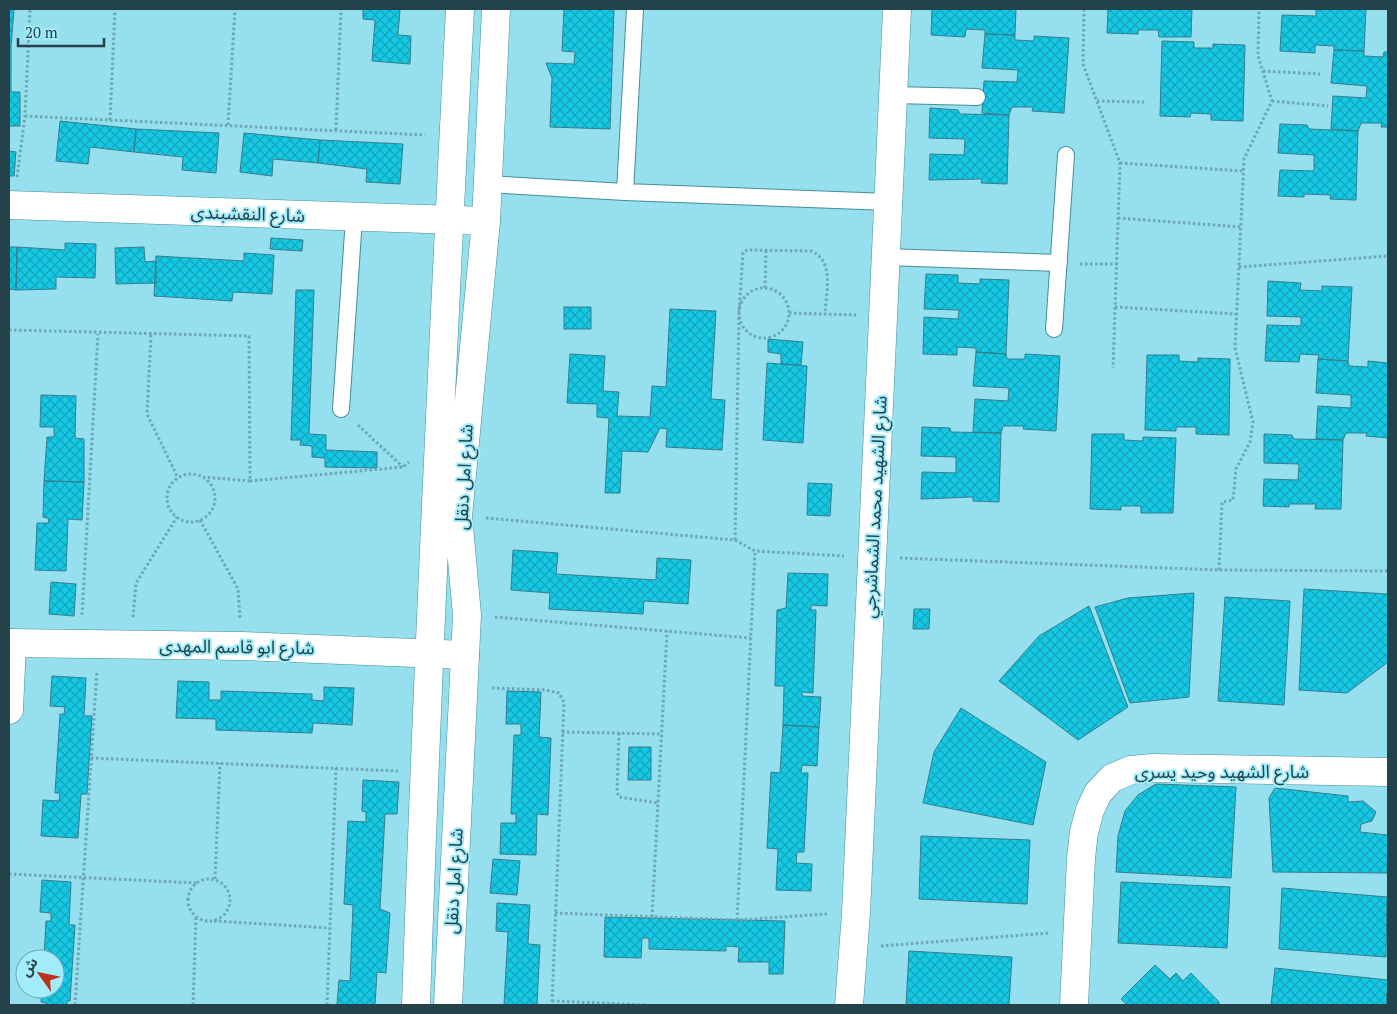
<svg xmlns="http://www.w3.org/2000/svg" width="1397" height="1014" viewBox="0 0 1397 1014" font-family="'PT Serif','Noto Sans Arabic',serif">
<defs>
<pattern id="building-cross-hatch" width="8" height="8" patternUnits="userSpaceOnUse" patternTransform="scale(1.25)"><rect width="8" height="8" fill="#15c9e5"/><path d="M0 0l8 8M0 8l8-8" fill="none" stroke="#13a5bc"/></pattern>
</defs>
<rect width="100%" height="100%" fill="#95dfef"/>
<path fill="url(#building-cross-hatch)" stroke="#337e8c" d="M 9,9 L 14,9 L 11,47 L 9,47 Z
M 363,9 L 400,9 L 398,35 L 411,36 L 410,64 L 372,61 L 375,20 L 363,19 Z
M 564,9 L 614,9 L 610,129 L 550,127 L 552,78 L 546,63 L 574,64 L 575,52 L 562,51 Z
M 932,9 L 1016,9 L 1015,35 L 985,34 L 985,30 L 966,29 L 965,37 L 931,35 Z
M 1108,9 L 1192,9 L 1191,37 L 1159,37 L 1158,30 L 1138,30 L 1138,34 L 1107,33 Z
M 1316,9 L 1366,9 L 1364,51 L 1334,50 L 1334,46 L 1315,45 L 1315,53 L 1280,51 L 1282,15 L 1316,16 Z
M 985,34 L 1015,35 L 1015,40 L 1034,41 L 1034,36 L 1069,38 L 1064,113 L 1032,111 L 1033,107 L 1012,107 L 1009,115 L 982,113 L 984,81 L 1017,82 L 1018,70 L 982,68 Z
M 1162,41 L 1194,42 L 1194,48 L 1213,48 L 1213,44 L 1245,45 L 1243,121 L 1211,120 L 1211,114 L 1191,113 L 1190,117 L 1160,116 Z
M 9,47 L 11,47 L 11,92 L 20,92 L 20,126 L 9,126 Z
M 1334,50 L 1364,51 L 1364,56 L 1383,57 L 1384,52 L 1388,52 L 1388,127 L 1381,127 L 1382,123 L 1361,123 L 1358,131 L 1331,129 L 1333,96 L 1366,98 L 1367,86 L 1331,83 Z
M 930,108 L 958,110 L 960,114 L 1009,115 L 1007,184 L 981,183 L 982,179 L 929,180 L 930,154 L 964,155 L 965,139 L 929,138 Z
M 60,121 L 136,129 L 134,152 L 90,147 L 88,164 L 56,161 Z
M 1280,124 L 1307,125 L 1309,129 L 1358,131 L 1356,200 L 1330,199 L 1331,195 L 1304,194 L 1304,197 L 1278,196 L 1280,170 L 1314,171 L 1314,155 L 1278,153 Z
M 136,129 L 219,133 L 216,173 L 182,170 L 183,157 L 134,152 Z
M 244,133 L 320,140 L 318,163 L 273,159 L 272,176 L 240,172 Z
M 320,140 L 403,144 L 400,184 L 366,182 L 367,169 L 318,163 Z
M 9,151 L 16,152 L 14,176 L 9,176 Z
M 271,238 L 303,240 L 302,251 L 270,249 Z
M 65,243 L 96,244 L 95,278 L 56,277 L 56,289 L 16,290 L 17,247 L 65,250 Z
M 9,247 L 17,247 L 16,290 L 9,289 Z
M 144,247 L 145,262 L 156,261 L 156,283 L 116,284 L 115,248 Z
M 244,253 L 274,255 L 272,294 L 233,292 L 232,301 L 154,296 L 156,256 L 244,261 Z
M 926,274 L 958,275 L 958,283 L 980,284 L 980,279 L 1009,280 L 1006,354 L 976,352 L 976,348 L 957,347 L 957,355 L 923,354 L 924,317 L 958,319 L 959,310 L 924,309 Z
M 1268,281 L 1301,283 L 1300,290 L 1322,291 L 1322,286 L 1352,287 L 1348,361 L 1318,359 L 1319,355 L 1300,354 L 1299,362 L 1265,361 L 1267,325 L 1301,326 L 1301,317 L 1267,316 Z
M 296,290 L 314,290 L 309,434 L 326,435 L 326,450 L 377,452 L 377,468 L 325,467 L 325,458 L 312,457 L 312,446 L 300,445 L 301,440 L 291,440 Z
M 564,307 L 591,307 L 591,329 L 564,329 Z
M 670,309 L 716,311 L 711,399 L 725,400 L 722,450 L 666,447 L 667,429 L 660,428 L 648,452 L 622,451 L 620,493 L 605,493 L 609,418 L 597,417 L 597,404 L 567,403 L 570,354 L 605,356 L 603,391 L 619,392 L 617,416 L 650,417 L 652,386 L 666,387 Z
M 768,339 L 803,342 L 801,365 L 781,364 L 781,354 L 768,352 Z
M 976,352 L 1006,354 L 1007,359 L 1025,359 L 1025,354 L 1060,356 L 1056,431 L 1023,429 L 1024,426 L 1003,426 L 1001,433 L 973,432 L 975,399 L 1008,401 L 1009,388 L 973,386 Z
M 1147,355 L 1179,355 L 1179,361 L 1198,362 L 1198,358 L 1230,359 L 1229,435 L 1196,434 L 1196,427 L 1176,427 L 1176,431 L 1145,430 Z
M 1318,359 L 1348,361 L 1349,366 L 1368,367 L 1368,361 L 1388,363 L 1388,438 L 1366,436 L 1367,433 L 1346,433 L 1343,440 L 1316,439 L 1318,406 L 1351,408 L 1351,395 L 1316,393 Z
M 767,363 L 807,366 L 803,443 L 763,440 Z
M 41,395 L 76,396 L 75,438 L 84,439 L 84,482 L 44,481 L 47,437 L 54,437 L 54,427 L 40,427 Z
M 922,427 L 950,428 L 951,432 L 1001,433 L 999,502 L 973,501 L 973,497 L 921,499 L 922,472 L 956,473 L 956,457 L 921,456 Z
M 1092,434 L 1124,434 L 1124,440 L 1143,441 L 1143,437 L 1176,438 L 1173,513 L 1141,513 L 1141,506 L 1121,506 L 1121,510 L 1090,509 Z
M 1264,434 L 1292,435 L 1294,439 L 1343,440 L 1341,509 L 1315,509 L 1316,504 L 1289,504 L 1289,507 L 1263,506 L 1264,479 L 1298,480 L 1299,464 L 1264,463 Z
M 44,481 L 84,482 L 82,520 L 68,519 L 66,571 L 35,570 L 37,523 L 49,523 L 48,518 L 43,517 Z
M 808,483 L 832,484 L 830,516 L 807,515 Z
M 513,550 L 558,553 L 556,574 L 656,580 L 657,558 L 691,560 L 688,604 L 644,601 L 643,614 L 549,609 L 550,593 L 511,590 Z
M 788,573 L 828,574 L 827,606 L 811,605 L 811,610 L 816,610 L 813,693 L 802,692 L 802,696 L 821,697 L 819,727 L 783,725 L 784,686 L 775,686 L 777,610 L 786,608 Z
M 51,582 L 76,584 L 74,616 L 49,614 Z
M 1304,589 L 1388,594 L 1388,662 L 1347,693 L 1299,690 Z
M 1194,593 L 1189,697 L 1130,703 L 1095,607 L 1128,598 Z
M 1225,597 L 1290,601 L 1284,705 L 1218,701 Z
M 1089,606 L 1128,707 L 1078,740 L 999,681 L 1039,636 Z
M 914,609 L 930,609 L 929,629 L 913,629 Z
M 52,676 L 86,678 L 84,716 L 92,716 L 87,794 L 81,794 L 78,838 L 41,836 L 43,800 L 59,801 L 60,793 L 55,793 L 60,714 L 64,714 L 65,707 L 50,706 Z
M 178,681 L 209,682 L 209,700 L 221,700 L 221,691 L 312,694 L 312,700 L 324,701 L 324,687 L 354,688 L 352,725 L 313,723 L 312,733 L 216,730 L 216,719 L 176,718 Z
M 507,691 L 541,692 L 539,737 L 551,738 L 548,815 L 537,814 L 536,855 L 500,854 L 501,823 L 516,823 L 516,814 L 511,814 L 514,735 L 521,735 L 521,724 L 506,724 Z
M 961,708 L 1046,762 L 1033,825 L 923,803 L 934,752 Z
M 783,725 L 819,727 L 817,766 L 802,765 L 801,773 L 808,773 L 804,852 L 797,852 L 796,863 L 812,864 L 811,891 L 776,890 L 778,849 L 767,848 L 771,772 L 780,773 Z
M 629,747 L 651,747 L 651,780 L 628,780 Z
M 363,780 L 399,782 L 397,814 L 385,814 L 380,909 L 390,913 L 386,973 L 377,972 L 375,1005 L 337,1005 L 339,980 L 350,981 L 353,905 L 344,904 L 348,821 L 366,822 L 366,812 L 362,811 Z
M 1156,784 L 1236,787 L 1231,878 L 1116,872 L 1118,836 L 1125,811 L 1138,795 Z
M 1275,788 L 1348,796 L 1348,802 L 1363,801 L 1376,812 L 1372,821 L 1361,824 L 1360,832 L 1388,835 L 1387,873 L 1273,872 L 1269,798 Z
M 921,836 L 1030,840 L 1027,904 L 919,899 Z
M 493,859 L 520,861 L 517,895 L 490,893 Z
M 42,880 L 71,882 L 69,925 L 75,925 L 70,1001 L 67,1001 L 67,1005 L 46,1005 L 46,1003 L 41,1002 L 42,989 L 55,989 L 55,959 L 44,959 L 46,921 L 51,921 L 51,913 L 40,912 Z
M 1121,882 L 1230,887 L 1227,948 L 1118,943 Z
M 1282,888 L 1387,897 L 1386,957 L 1279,949 Z
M 497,903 L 530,905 L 528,944 L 540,945 L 537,1005 L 504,1005 L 508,932 L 496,931 Z
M 605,917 L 785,921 L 783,974 L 769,974 L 769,962 L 738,962 L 739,947 L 726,946 L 726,951 L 649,949 L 649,938 L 642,938 L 641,958 L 604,957 Z
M 909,951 L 1012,957 L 1009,1005 L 906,1005 Z
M 1155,965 L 1170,979 L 1176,973 L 1183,981 L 1191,973 L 1219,1002 L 1219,1005 L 1127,1005 L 1121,999 Z
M 1275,968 L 1388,980 L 1386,1005 L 1271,1005 Z"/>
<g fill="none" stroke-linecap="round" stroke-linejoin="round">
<g stroke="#448d9c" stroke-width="18">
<path id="service" d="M 893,95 L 977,97
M 488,184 L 625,192 L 889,202
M 625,192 L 635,9
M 885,257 L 1059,263
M 1054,329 L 1066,155
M 341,409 L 354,218"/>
</g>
<g stroke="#448d9c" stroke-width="29">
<path id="minor" d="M 9,205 L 486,221
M 9,643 L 241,646 L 465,655
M 9,710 L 12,643
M 849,1005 L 856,913 L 897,9
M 1074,1005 L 1081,858 L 1084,832 L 1090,810 L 1098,793 L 1112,778 L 1131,770 L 1153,768 L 1388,772"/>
</g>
<g stroke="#448d9c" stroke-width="29">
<path id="tertiary" d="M 416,1005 C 427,673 443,341 460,9
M 448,1005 L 467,615 L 458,516 L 486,221 L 496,9"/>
</g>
<path stroke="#6da7b4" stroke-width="3" stroke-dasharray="2.5 2.5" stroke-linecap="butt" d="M 1084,9 L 1083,64 L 1120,163 L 1113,368
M 1263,71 L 1320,74
M 1097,101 L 1144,102
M 1272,101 L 1328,106
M 25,116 L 425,135
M 110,120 L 115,9
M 228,125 L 235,9
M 336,130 L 341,9
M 1120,163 L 1243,171
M 17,177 L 25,116 L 30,9
M 1118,218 L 1241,227
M 1080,264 L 1117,264
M 1239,267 L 1388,256
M 765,288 L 766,250
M739 313a25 25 0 1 1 50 0a25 25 0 1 1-50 0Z
M 1115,307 L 1236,314
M 789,313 L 856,315
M 9,330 L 249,336 L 250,481 L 203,477
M 151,335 L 147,414 L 178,478
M 358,425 L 403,467
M167 498a24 24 0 1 1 48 0a24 24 0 1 1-48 0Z
M 250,481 L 403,467 L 409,462
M 486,518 L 735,540 L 755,551 L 844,556
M 200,520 L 238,589 L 240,618
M 735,540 L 739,312 L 743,253 L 747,250 L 811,251 C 835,261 826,292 825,314
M 900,558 L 1219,570 L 1388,571
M 1219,570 L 1222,502 L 1233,500 L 1236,469 L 1250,442 L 1253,422 L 1235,348 L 1244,159 L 1272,101 L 1258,56 L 1259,9
M 82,615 L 98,334
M 133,617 L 136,583 L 177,517
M 495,617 L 751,638
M 492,688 L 546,690 L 559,693 L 564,702 L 552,1005
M 562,732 L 660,734
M 619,733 L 617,792 L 619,797 L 658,803
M 91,758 L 398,771
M 9,874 L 197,883
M 215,879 L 220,763
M188 900a21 21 0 1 1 42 0a21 21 0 1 1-42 0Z
M 555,913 L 737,920 L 827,914
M 652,917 L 667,631
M 737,920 L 755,551
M 214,921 L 330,928
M 881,946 L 1049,933
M 552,1001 L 645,1005
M 75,1005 L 97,671
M 193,1005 L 196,916
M 327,1005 L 336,768"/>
<use href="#service" stroke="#fff" stroke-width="16"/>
<use href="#minor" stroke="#fff" stroke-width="28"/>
<use href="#tertiary" stroke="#fff" stroke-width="28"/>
</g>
<g text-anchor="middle" stroke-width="4" stroke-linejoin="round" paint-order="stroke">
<g font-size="18" fill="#244249" stroke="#a2ecfc">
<text transform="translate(248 214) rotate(2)" y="6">شارع النقشبندى</text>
<text transform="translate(464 477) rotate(-87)" y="6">شارع امل دنقل</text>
<text transform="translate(875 507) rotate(-87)" y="6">شارع الشهيد محمد الشماشرجي</text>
<text transform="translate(237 647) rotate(1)" y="6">شارع ابو قاسم المهدى</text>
<text x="1222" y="778">شارع الشهيد وحيد يسرى</text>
<text transform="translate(454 881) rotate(-87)" y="6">شارع امل دنقل</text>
</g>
</g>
<rect width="1397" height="1014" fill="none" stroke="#244249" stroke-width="20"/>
<g transform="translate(40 974) rotate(303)"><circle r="24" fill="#a2ecfc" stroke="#70a8b4"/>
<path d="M0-4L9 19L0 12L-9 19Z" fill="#bc3117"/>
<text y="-8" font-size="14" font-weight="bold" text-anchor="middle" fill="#244249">ش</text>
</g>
<path d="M18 38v8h86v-8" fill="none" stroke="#244249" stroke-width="2.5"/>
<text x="25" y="38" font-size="15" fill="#244249" stroke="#a2ecfc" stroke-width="4" paint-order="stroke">20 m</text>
</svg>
